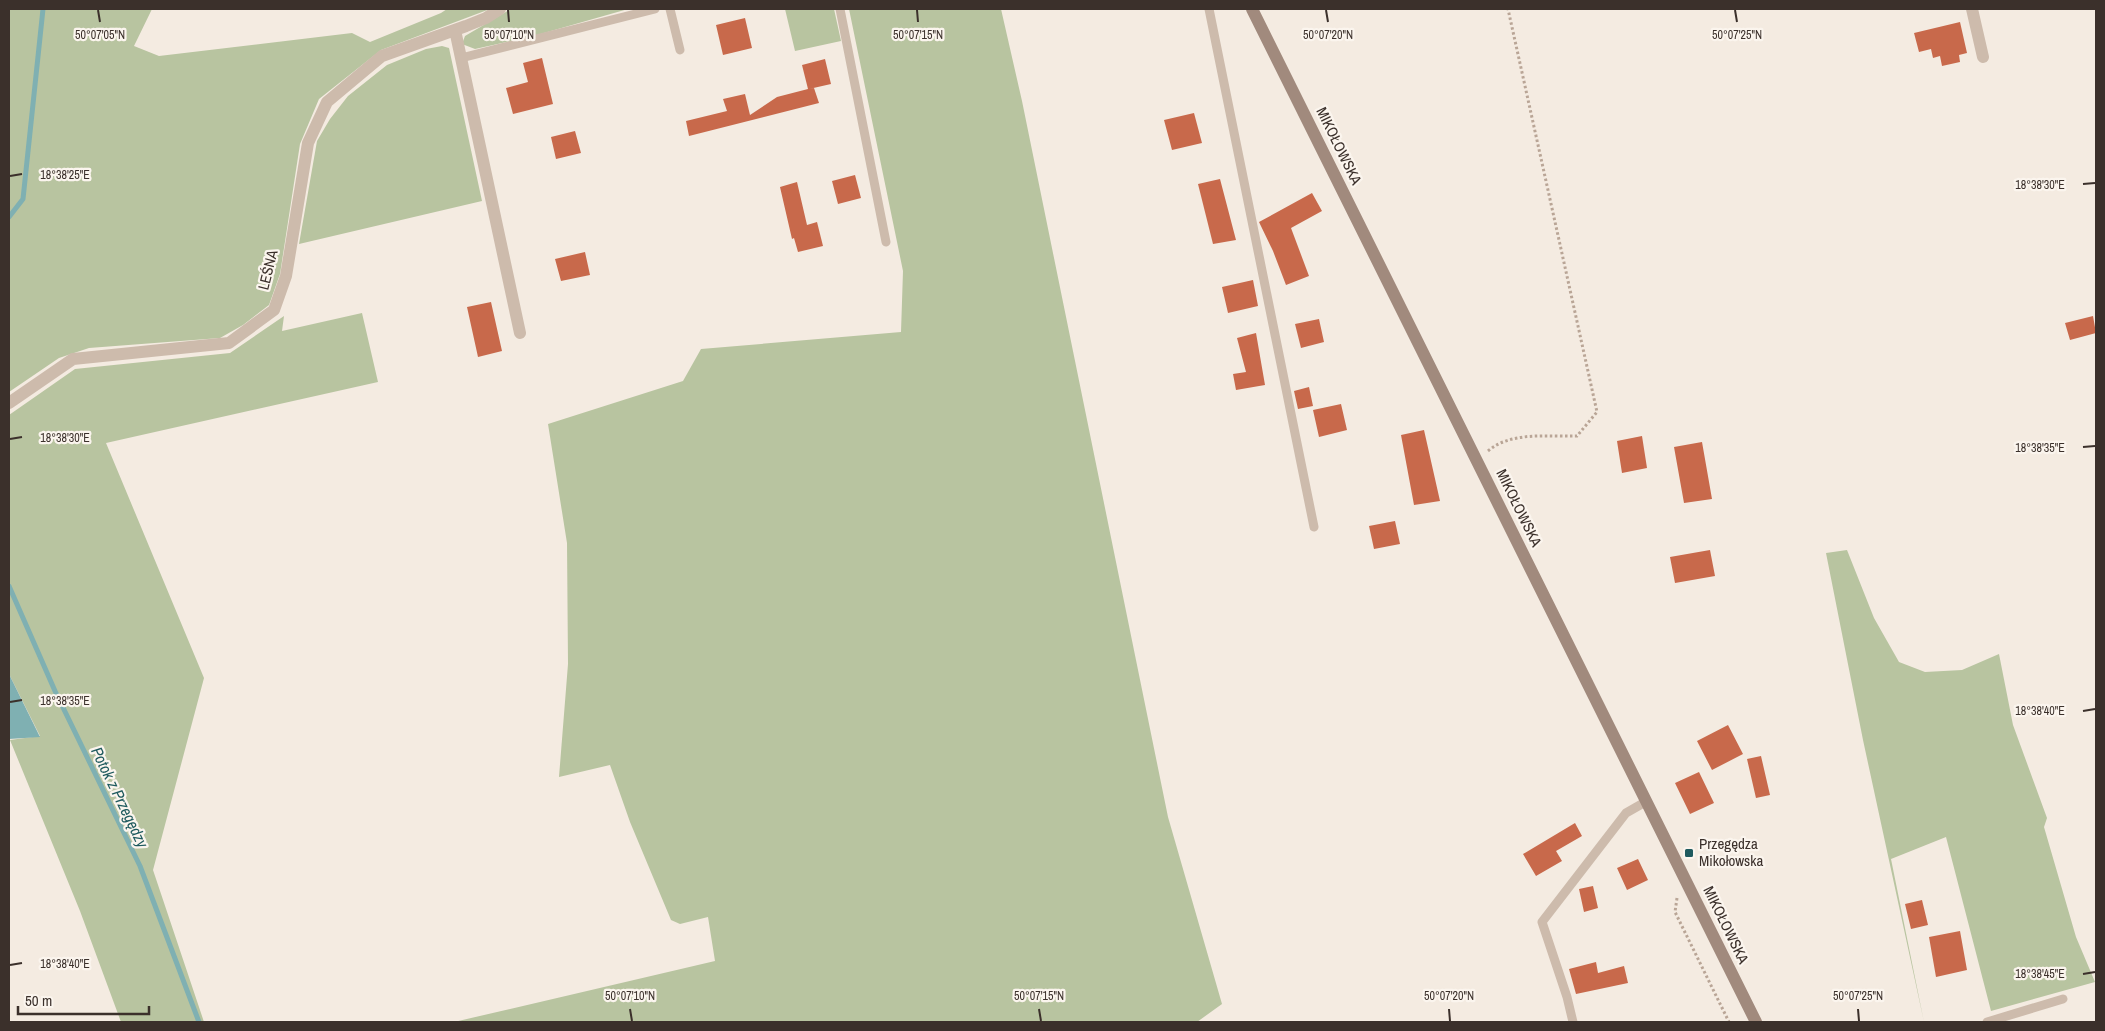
<svg xmlns="http://www.w3.org/2000/svg" width="2105" height="1031" viewBox="0 0 2105 1031" font-family="'Archivo Narrow',sans-serif">
<rect width="100%" height="100%" fill="#f4ebe1"/>
<path fill="#b8c4a0" d="M 9,9 L 152,9 L 134,46 L 159,56 L 352,33 L 370,42 L 441,13 L 447,9 L 490,9 L 381,50 L 319,99 L 300,144 L 280,274 L 269,305 L 243,325 L 220,338 L 89,348 L 59,358 L 9,392 Z
M 511,9 L 628,9 L 530,37 L 475,49 L 462,44 L 465,36 Z
M 785,9 L 834,9 L 841,41 L 795,51 Z
M 849,9 L 1001,9 L 1022,101 L 1168,817 L 1222,1004 L 1197,1022 L 454,1022 L 715,961 L 708,917 L 680,924 L 671,920 L 630,822 L 610,765 L 559,777 L 568,664 L 567,543 L 548,424 L 683,381 L 701,349 L 901,332 L 903,271 Z
M 442,46 L 449,48 L 482,201 L 299,244 L 317,141 L 330,119 L 348,96 L 387,65 L 426,49 Z
M 362,313 L 378,382 L 106,443 L 204,678 L 153,870 L 204,1022 L 121,1022 L 80,911 L 10,740 L 40,736 L 9,674 L 9,415 L 75,369 L 230,353 L 284,316 L 282,331 Z
M 1847,550 L 1874,618 L 1899,662 L 1925,672 L 1962,670 L 1999,654 L 2013,725 L 2047,818 L 2044,827 L 2076,937 L 2095,982 L 1991,1011 L 1946,837 L 1891,859 L 1924,1022 L 1863,740 L 1826,553 Z"/>
<path fill="#7fb0b2" d="M 9,674 L 40,737 L 9,739 Z"/>
<g fill="none" stroke-linecap="round" stroke-linejoin="round">
<path stroke="#7fb0b2" stroke-width="5" d="M 9,217 L 23,199 L 43,9
M 9,586 L 55,691 L 140,866 L 199,1022"/>
</g>
<path fill="#c8694b" d="M 745,18 L 752,48 L 723,55 L 716,25 Z
M 1960,22 L 1967,53 L 1959,55 L 1960,62 L 1942,66 L 1940,56 L 1933,58 L 1931,49 L 1919,52 L 1914,33 Z
M 542,58 L 553,104 L 513,114 L 506,88 L 528,82 L 523,63 Z
M 825,59 L 831,84 L 809,89 L 814,88 L 819,103 L 689,136 L 686,121 L 727,111 L 723,99 L 745,94 L 750,115 L 777,97 L 808,89 L 802,65 Z
M 1194,113 L 1202,143 L 1172,150 L 1164,120 Z
M 575,131 L 581,153 L 556,159 L 551,137 Z
M 855,175 L 861,198 L 838,204 L 832,181 Z
M 1220,179 L 1236,240 L 1213,244 L 1198,184 Z
M 797,182 L 807,225 L 817,222 L 823,246 L 798,252 L 794,238 L 792,239 L 780,187 Z
M 1312,193 L 1322,211 L 1291,228 L 1309,276 L 1286,285 L 1273,251 L 1259,222 Z
M 585,252 L 590,275 L 561,281 L 555,259 Z
M 1253,280 L 1258,306 L 1228,313 L 1222,287 Z
M 491,302 L 502,351 L 478,357 L 467,307 Z
M 2093,316 L 2096,333 L 2070,340 L 2065,323 Z
M 1319,319 L 1324,342 L 1301,348 L 1295,324 Z
M 1256,333 L 1265,385 L 1236,390 L 1233,374 L 1246,372 L 1237,338 Z
M 1309,387 L 1313,406 L 1298,409 L 1294,391 Z
M 1341,404 L 1347,430 L 1319,437 L 1313,410 Z
M 1424,430 L 1440,501 L 1414,505 L 1401,435 Z
M 1642,436 L 1647,468 L 1622,473 L 1617,441 Z
M 1702,442 L 1712,499 L 1684,503 L 1674,447 Z
M 1395,521 L 1400,544 L 1374,549 L 1369,526 Z
M 1710,550 L 1715,576 L 1675,583 L 1670,557 Z
M 1728,725 L 1743,754 L 1712,770 L 1697,741 Z
M 1761,756 L 1770,795 L 1756,798 L 1747,759 Z
M 1699,772 L 1714,803 L 1690,814 L 1675,783 Z
M 1575,823 L 1582,836 L 1556,851 L 1562,861 L 1536,876 L 1523,854 Z
M 1638,859 L 1648,880 L 1627,890 L 1617,868 Z
M 1593,886 L 1598,908 L 1584,912 L 1579,889 Z
M 1922,900 L 1928,925 L 1911,929 L 1905,904 Z
M 1960,931 L 1967,970 L 1936,977 L 1929,937 Z
M 1596,962 L 1598,973 L 1624,966 L 1628,983 L 1576,994 L 1569,969 Z"/>
<g fill="none" stroke-linecap="round" stroke-linejoin="round">
<path stroke="#b9a596" stroke-width="3" stroke-dasharray="2.5 2.5" stroke-linecap="butt" d="M 1488,451 C 1511,431 1548,437 1577,436 L 1597,412 L 1508,9
M 1677,898 L 1675,912 L 1729,1022"/>
<path stroke="#cdbbac" stroke-width="9" d="M 670,9 L 680,50
M 840,9 L 886,242
M 1209,9 L 1314,527
M 461,58 L 655,9
M 1573,1022 L 1567,997 L 1542,922 L 1626,813 L 1647,801
M 1987,1022 L 2063,999"/>
<path stroke="#cdbbac" stroke-width="12" d="M 1972,9 L 1983,57
M 455,30 L 520,333
M 9,403 L 73,359 L 229,343 L 274,310 L 286,276 L 308,143 L 327,102 L 382,56 L 466,26 L 486,18 L 500,9"/>
<path stroke="#a18a7d" stroke-width="12" d="M 1252,9 L 1756,1022"/>
</g>
<path fill="none" stroke="#3b302b" stroke-width="2" d="M 98,10 L 100,22M 508,10 L 509,22M 917,10 L 918,22M 1326,10 L 1328,22M 1735,10 L 1737,22M 10,176 L 22,174M 2083,184 L 2095,183M 10,439 L 22,437M 2083,447 L 2095,446M 10,702 L 22,700M 2083,711 L 2095,709M 10,965 L 22,963M 2083,974 L 2095,972M 630,1009 L 632,1021M 1039,1009 L 1041,1021M 1449,1009 L 1450,1021M 1858,1009 L 1859,1021"/>
<rect fill="#1f5a5e" stroke="#fbf5ee" stroke-width="2" x="1684" y="848" width="10" height="10" rx="2.5"/>
<g text-anchor="middle" stroke-width="4.5" stroke-linejoin="round" paint-order="stroke">
<g font-size="15" fill="#3b302b" stroke="#fbf5ee">
<text transform="translate(1339 146) rotate(64)" y="5">MIKOŁOWSKA</text>
<text transform="translate(268 270) rotate(-76)" y="5">LEŚNA</text>
<text transform="translate(1519 508) rotate(64)" y="5">MIKOŁOWSKA</text>
<text transform="translate(1726 925) rotate(64)" y="5">MIKOŁOWSKA</text>
</g>
<g font-size="15" fill="#3b302b" stroke="#fbf5ee" text-anchor="start">
<text x="1699" y="849">Przegędza<tspan x="1699" dy="17">Mikołowska</tspan></text>
</g>
<g font-size="16" font-style="italic" fill="#1f5a5e" stroke="#fbf5ee">
<text transform="translate(120 797) rotate(64)" y="6">Potok z Przegędzy</text>
</g>
</g>
<g font-size="12" text-anchor="middle" fill="#3b302b" stroke="#fbf5ee" stroke-width="4.5" stroke-linejoin="round" paint-order="stroke">
<text x="100" y="39">50°07'05"N</text>
<text x="509" y="39">50°07'10"N</text>
<text x="918" y="39">50°07'15"N</text>
<text x="1328" y="39">50°07'20"N</text>
<text x="1737" y="39">50°07'25"N</text>
<text x="65" y="179">18°38'25"E</text>
<text x="2040" y="189">18°38'30"E</text>
<text x="65" y="442">18°38'30"E</text>
<text x="2040" y="452">18°38'35"E</text>
<text x="65" y="705">18°38'35"E</text>
<text x="2040" y="715">18°38'40"E</text>
<text x="65" y="968">18°38'40"E</text>
<text x="2040" y="978">18°38'45"E</text>
<text x="630" y="1000">50°07'10"N</text>
<text x="1039" y="1000">50°07'15"N</text>
<text x="1449" y="1000">50°07'20"N</text>
<text x="1858" y="1000">50°07'25"N</text>
</g>
<rect width="2105" height="1031" fill="none" stroke="#3b302b" stroke-width="20"/>
<path d="M18 1006v8h131v-8" fill="none" stroke="#3b302b" stroke-width="2.5"/>
<text x="25" y="1006" font-size="15" fill="#3b302b" stroke="#fbf5ee" stroke-width="4" paint-order="stroke">50 m</text>
</svg>
